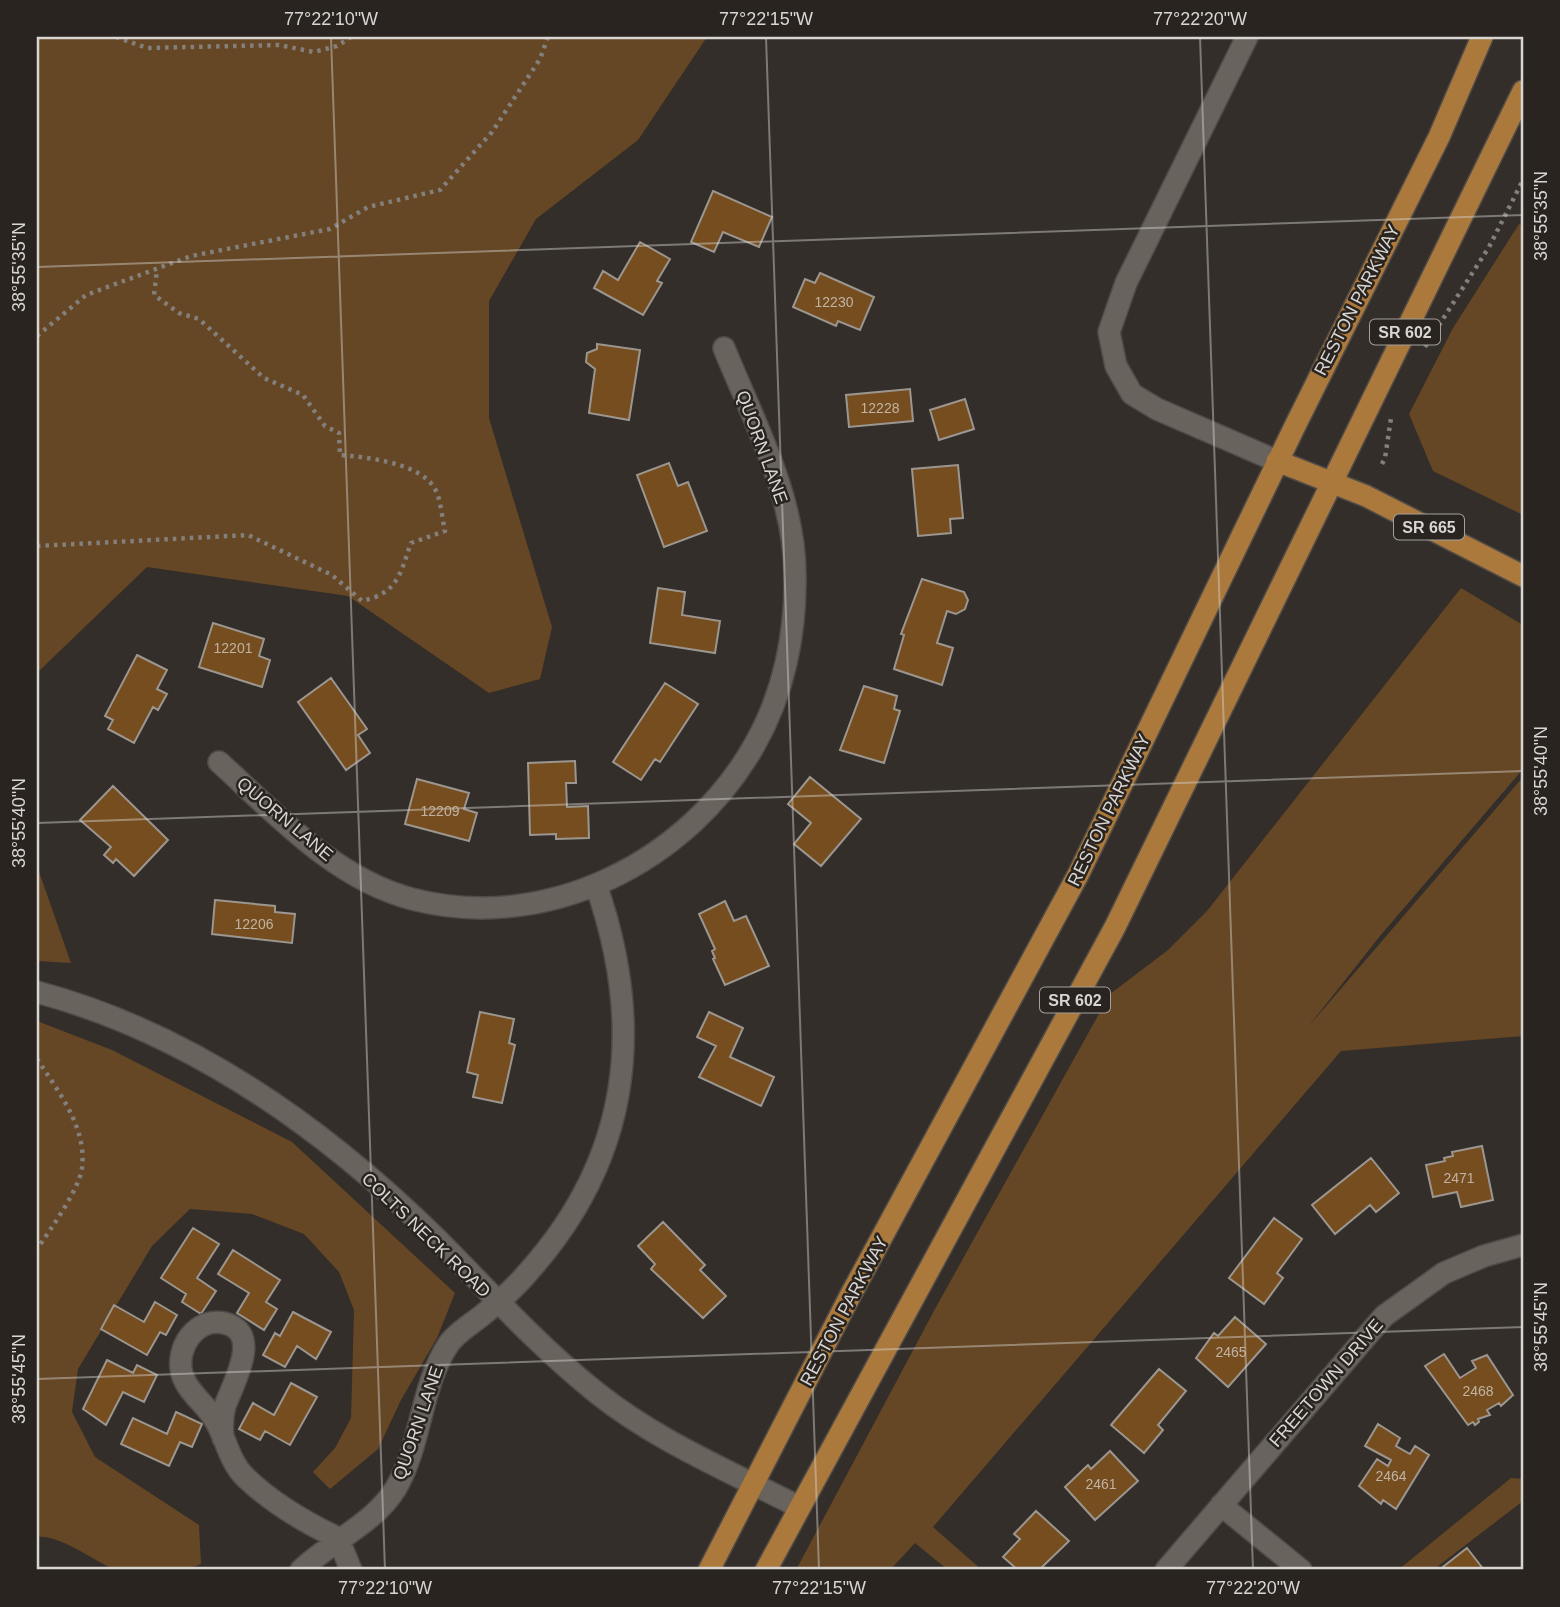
<svg xmlns="http://www.w3.org/2000/svg" width="1560" height="1607" viewBox="0 0 1560 1607" font-family="Arial,sans-serif">
<rect width="100%" height="100%" fill="#332e29"/>
<path fill="#654625" d="M 37,37 L 707,37 L 638,140 L 536,219 L 489,301 L 489,418 L 552,627 L 540,679 L 489,693 L 348,596 L 147,567 L 37,673 Z
M 1519,224 L 1523,226 L 1523,515 L 1433,471 L 1409,414 L 1453,328 Z
M 1461,588 L 1523,625 L 1523,769 L 1380,936 L 1308,1027 L 1523,777 L 1523,1036 L 1341,1051 L 933,1527 L 982,1570 L 948,1570 L 915,1543 L 890,1570 L 796,1570 L 935,1309 L 1110,994 L 1168,950 L 1207,911 Z
M 37,866 L 71,963 L 37,961 Z
M 37,1021 L 112,1050 L 292,1142 L 455,1293 L 437,1338 L 401,1400 L 378,1449 L 330,1489 L 313,1472 L 335,1448 L 351,1418 L 354,1310 L 339,1272 L 304,1234 L 252,1214 L 190,1209 L 152,1246 L 78,1369 L 72,1412 L 95,1457 L 199,1525 L 201,1564 C 186,1571 126,1576 111,1568 C 92,1559 58,1534 37,1537 Z
M 1511,1478 L 1523,1479 L 1523,1501 L 1433,1570 L 1398,1570 Z"/>
<path fill="#764d1e" stroke="#9c9690" stroke-width="2" d="M 713,191 L 772,217 L 759,247 L 723,232 L 714,252 L 691,242 Z
M 640,242 L 670,259 L 657,281 L 662,283 L 643,315 L 594,288 L 603,271 L 618,280 Z
M 820,273 L 874,297 L 860,330 L 838,321 L 836,326 L 793,307 L 805,279 L 815,283 Z
M 597,344 L 640,350 L 629,420 L 589,413 L 595,369 L 586,362 L 587,353 L 597,349 Z
M 910,389 L 913,421 L 849,427 L 846,395 Z
M 965,399 L 974,429 L 939,440 L 930,410 Z
M 669,463 L 678,486 L 688,482 L 707,531 L 664,547 L 637,475 Z
M 958,465 L 963,518 L 950,519 L 951,533 L 918,536 L 912,469 Z
M 922,579 L 964,592 L 968,600 L 965,609 L 956,614 L 947,611 L 937,643 L 953,648 L 942,685 L 894,669 L 904,635 L 901,634 Z
M 658,588 L 685,592 L 682,615 L 720,621 L 715,653 L 650,643 Z
M 213,623 L 264,639 L 259,656 L 270,660 L 262,687 L 199,667 Z
M 137,655 L 167,670 L 157,689 L 167,694 L 158,710 L 153,707 L 134,743 L 108,729 L 113,720 L 105,716 Z
M 331,678 L 367,729 L 358,735 L 370,753 L 346,770 L 298,702 Z
M 665,683 L 698,704 L 660,762 L 655,759 L 641,780 L 613,762 Z
M 864,686 L 897,696 L 894,709 L 900,711 L 884,763 L 840,750 Z
M 575,761 L 576,783 L 566,783 L 567,807 L 588,806 L 589,838 L 556,839 L 556,834 L 530,835 L 528,763 Z
M 810,777 L 861,819 L 821,866 L 794,844 L 811,823 L 788,804 Z
M 417,779 L 469,793 L 464,809 L 477,813 L 469,841 L 405,824 Z
M 113,786 L 168,840 L 134,876 L 116,859 L 113,863 L 104,855 L 111,847 L 80,820 Z
M 215,900 L 275,906 L 275,912 L 295,914 L 292,943 L 212,934 Z
M 725,901 L 734,921 L 746,916 L 769,966 L 725,985 L 713,959 L 715,958 L 712,951 L 715,949 L 699,914 Z
M 480,1012 L 514,1019 L 509,1043 L 515,1045 L 502,1103 L 473,1097 L 478,1075 L 467,1072 Z
M 709,1012 L 743,1028 L 730,1057 L 774,1077 L 761,1106 L 699,1077 L 716,1046 L 697,1037 Z
M 1482,1146 L 1493,1200 L 1461,1207 L 1457,1192 L 1433,1197 L 1426,1165 L 1445,1161 L 1444,1158 L 1453,1156 L 1452,1152 Z
M 1371,1158 L 1399,1193 L 1376,1212 L 1370,1205 L 1335,1234 L 1312,1205 Z
M 1274,1218 L 1302,1239 L 1277,1273 L 1283,1278 L 1264,1304 L 1229,1278 Z
M 663,1222 L 705,1265 L 700,1270 L 726,1296 L 703,1318 L 651,1269 L 655,1264 L 638,1246 Z
M 193,1228 L 219,1244 L 197,1278 L 216,1291 L 201,1314 L 182,1302 L 186,1294 L 161,1278 Z
M 233,1250 L 280,1280 L 266,1302 L 277,1309 L 264,1330 L 237,1313 L 249,1293 L 218,1274 Z
M 155,1302 L 177,1315 L 166,1335 L 160,1332 L 147,1355 L 101,1329 L 114,1305 L 144,1322 Z
M 293,1312 L 331,1332 L 316,1359 L 297,1346 L 285,1367 L 263,1355 L 275,1333 L 280,1336 Z
M 1235,1317 L 1266,1344 L 1228,1387 L 1196,1358 L 1214,1333 L 1218,1336 Z
M 1444,1354 L 1460,1378 L 1476,1368 L 1472,1361 L 1487,1355 L 1513,1395 L 1501,1406 L 1499,1403 L 1487,1410 L 1490,1415 L 1478,1419 L 1479,1422 L 1475,1425 L 1473,1422 L 1468,1425 L 1425,1366 Z
M 107,1360 L 133,1373 L 137,1365 L 157,1375 L 144,1402 L 123,1392 L 106,1425 L 83,1409 Z
M 1159,1369 L 1186,1391 L 1158,1425 L 1163,1430 L 1144,1453 L 1111,1425 Z
M 291,1383 L 317,1397 L 290,1445 L 265,1431 L 260,1440 L 239,1429 L 253,1403 L 274,1415 Z
M 176,1412 L 202,1424 L 192,1447 L 180,1442 L 169,1466 L 121,1444 L 133,1418 L 167,1434 Z
M 1378,1424 L 1400,1438 L 1396,1446 L 1410,1454 L 1415,1446 L 1429,1455 L 1396,1509 L 1383,1500 L 1381,1504 L 1359,1486 L 1377,1459 L 1388,1466 L 1391,1460 L 1365,1446 Z
M 1110,1451 L 1138,1481 L 1095,1520 L 1065,1487 L 1088,1465 L 1091,1469 Z
M 1036,1511 L 1069,1541 L 1039,1570 L 1018,1570 L 1003,1557 L 1020,1539 L 1014,1534 Z
M 1467,1548 L 1484,1570 L 1439,1570 Z"/>
<g fill="none" stroke-linecap="round" stroke-linejoin="round">
<g stroke="#504b48" stroke-width="24">
<path id="minor" d="M 1247,37 L 1126,283 L 1109,332 L 1116,366 L 1132,394 L 1157,409 L 1277,461
M 219,762 C 276,814 335,879 412,899 C 546,934 689,862 755,744 C 784,693 796,633 795,575 C 795,496 753,420 724,348
M 37,992 C 190,1033 325,1129 437,1239 C 490,1292 538,1346 597,1393 C 657,1441 731,1472 799,1507
M 223,1438 C 222,1428 222,1416 225,1406 C 232,1385 264,1332 224,1323 C 196,1317 175,1348 182,1374 C 187,1391 203,1402 213,1417 C 226,1436 228,1460 245,1477 C 273,1504 304,1522 338,1538 L 351,1570
M 1221,1505 L 1301,1570
M 301,1570 C 330,1542 375,1523 396,1488 C 422,1443 420,1388 448,1345 C 455,1334 470,1325 480,1317 C 498,1303 515,1288 530,1270 C 631,1156 645,1026 596,885
M 1166,1570 L 1384,1316 L 1444,1273 L 1484,1256 L 1523,1245"/>
</g>
<g stroke="#504b48" stroke-width="24">
<path id="major" d="M 1277,461 L 1366,496 L 1523,576
M 709,1570 L 850,1296 L 1079,873 L 1294,428 L 1439,137 L 1482,37
M 766,1570 L 1115,927 L 1523,91"/>
</g>
<path stroke="#837f7b" stroke-width="4.5" stroke-dasharray="3.5 5" stroke-linecap="butt" d="M 116,37 L 147,48 L 279,45 L 314,52 L 337,46 L 351,37
M 37,336 L 86,295 L 191,256 L 330,229 L 368,207 L 440,190 L 492,132 L 540,59 L 548,37
M 1425,347 L 1489,247 L 1523,180
M 1382,464 L 1385,458 L 1391,418
M 37,546 L 248,535 L 332,575 L 362,601 C 398,593 400,574 411,543 L 445,531 C 442,519 441,499 435,489 C 421,463 366,457 340,455 L 339,433 L 325,426 L 303,395 L 264,378 L 199,319 L 179,313 L 154,295 L 157,270
M 37,1059 C 58,1091 87,1127 82,1168 C 79,1190 50,1230 37,1249"/>
<use href="#minor" stroke="#69635d" stroke-width="21"/>
<use href="#major" stroke="#aa793b" stroke-width="21"/>
</g>
<path fill="none" stroke="#d8d5d2" stroke-width="2" stroke-opacity="0.45" d="M 331,37 L 385,1570M 766,37 L 819,1570M 1200,37 L 1253,1570M 37,267 L 1523,215M 37,823 L 1523,771M 37,1379 L 1523,1327"/>
<g text-anchor="middle" stroke-width="5" stroke-linejoin="round" paint-order="stroke">
<g font-size="14" fill="#c0b3a5">
<text x="834" y="307">12230</text>
<text x="880" y="413">12228</text>
<text x="233" y="653">12201</text>
<text x="440" y="816">12209</text>
<text x="254" y="929">12206</text>
<text x="1459" y="1183">2471</text>
<text x="1231" y="1357">2465</text>
<text x="1478" y="1396">2468</text>
<text x="1391" y="1481">2464</text>
<text x="1101" y="1489">2461</text>
</g>
<g fill="#292420" stroke="#a4a09d" stroke-width="2">
<rect x="1370" y="319.5" width="70" height="25" rx="5"/>
<rect x="1394" y="514.5" width="70" height="25" rx="5"/>
<rect x="1040" y="987.5" width="70" height="25" rx="5"/>
</g>
<g font-size="16" font-weight="bold" fill="#d8d5d2">
<text x="1405" y="338">SR 602</text>
<text x="1429" y="533">SR 665</text>
<text x="1075" y="1006">SR 602</text>
</g>
<g font-size="18" fill="#d8d5d2" stroke="#292420">
<text transform="translate(1357 300) rotate(-63)" y="6">RESTON PARKWAY</text>
<text transform="translate(762 447) rotate(70)" y="6">QUORN LANE</text>
<text transform="translate(1109 810) rotate(-64)" y="6">RESTON PARKWAY</text>
<text transform="translate(285 819) rotate(40)" y="6">QUORN LANE</text>
<text transform="translate(426 1235) rotate(44)" y="6">COLTS NECK ROAD</text>
<text transform="translate(844 1311) rotate(-62)" y="6">RESTON PARKWAY</text>
<text transform="translate(1326 1383) rotate(-49)" y="6">FREETOWN DRIVE</text>
<text transform="translate(418 1423) rotate(-71)" y="6">QUORN LANE</text>
</g>
</g>
<rect width="1560" height="1607" fill="none" stroke="#292420" stroke-width="77"/>
<rect x="38" y="38" width="1484" height="1530" fill="none" stroke="#d8d5d2" stroke-width="2.5"/>
<g font-size="18" text-anchor="middle" fill="#d8d5d2">
<text x="331" y="25">77°22'10"W</text>
<text x="766" y="25">77°22'15"W</text>
<text x="1200" y="25">77°22'20"W</text>
<text transform="translate(1541 216) rotate(-90)" y="6">38°55'35"N</text>
<text transform="translate(19 267) rotate(-90)" y="6">38°55'35"N</text>
<text transform="translate(1541 771) rotate(-90)" y="6">38°55'40"N</text>
<text transform="translate(19 823) rotate(-90)" y="6">38°55'40"N</text>
<text transform="translate(1541 1327) rotate(-90)" y="6">38°55'45"N</text>
<text transform="translate(19 1379) rotate(-90)" y="6">38°55'45"N</text>
<text x="385" y="1594">77°22'10"W</text>
<text x="819" y="1594">77°22'15"W</text>
<text x="1253" y="1594">77°22'20"W</text>
</g>
</svg>
